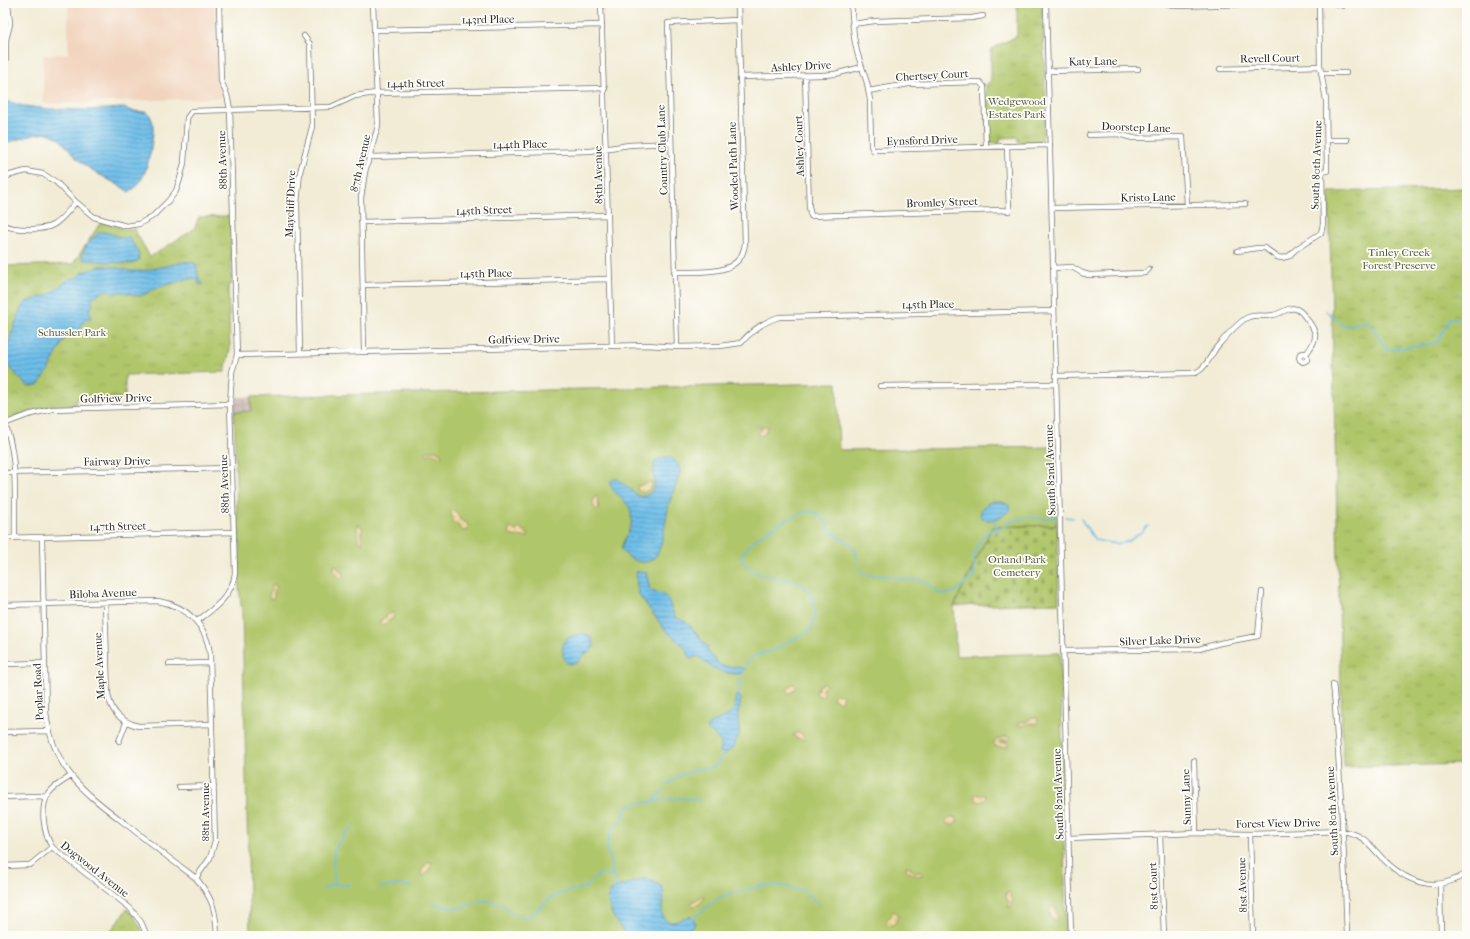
<svg xmlns="http://www.w3.org/2000/svg" width="1470" height="939" viewBox="0 0 1470 939" font-family="'IM FELL French Canon',serif">
<defs>
<pattern id="industrial-grid" width="8" height="8" patternUnits="userSpaceOnUse"><rect width="8" height="8" fill="#cfc0ba"/><path d="M0 4h8M4 0v8" fill="none" stroke="#b2a5a0"/></pattern>
<pattern id="sand-dots" width="8" height="8" patternUnits="userSpaceOnUse"><rect width="8" height="8" fill="#eeda9e"/><path d="M2 2h.1M6 6h.1" fill="none" stroke="#cb8" stroke-width="1.8" stroke-linecap="round"/></pattern>
<pattern id="cemetery-stones" width="16" height="16" patternUnits="userSpaceOnUse"><rect width="16" height="16" fill="#b0c66a"/><path d="M2 7V4a2 2 0 0 1 4 0v3zM10 15v-3a2 2 0 0 1 4 0v3z" fill="#98aa5c"/></pattern>
<pattern id="park-tufts" width="24" height="20" patternUnits="userSpaceOnUse"><rect width="24" height="20" fill="#b0c66a"/><path d="M3 7l-1-3M5 7V3M7 7l1-3M15 17l-1-3M17 17v-4M19 17l1-3" fill="none" stroke="#98aa5c"/></pattern>
<pattern id="water-rules" width="6" height="5" patternUnits="userSpaceOnUse"><rect width="6" height="5" fill="#6dbee9"/><path d="M0 2.5h6" fill="none" stroke="#5a9bbd"/></pattern>
</defs>
<rect width="100%" height="100%" fill="#fdfcf7"/>
<filter id="ink" filterUnits="userSpaceOnUse"><feTurbulence type="fractalNoise" baseFrequency=".025" numOctaves="2"/><feDisplacementMap in="SourceGraphic" scale="8" xChannelSelector="R" yChannelSelector="G"/><feConvolveMatrix kernelMatrix="1 2 1 2 8 2 1 2 1" color-interpolation-filters="sRGB"/></filter>
<filter id="wash" filterUnits="userSpaceOnUse"><feTurbulence type="fractalNoise" baseFrequency=".012" numOctaves="4" result="noise"/><feDisplacementMap in="SourceGraphic" scale="16" xChannelSelector="R" yChannelSelector="G"/><feGaussianBlur stdDeviation="0.9" result="paint"/><feColorMatrix in="noise" values="0 0 0 0 0 0 0 0 0 0 0 0 0 0 0 0 0 1.4 0 .05"/><feComposite in="paint" operator="in"/></filter>
<g filter="url(#wash)">
<rect width="100%" height="100%" fill="#f2ecd6"/>
<path fill="#f2d4be" d="M 68,3 L 216,3 L 218,79 L 223,98 L 43,104 L 43,55 L 68,54 Z"/>
<path fill="url(#industrial-grid)" d="M 234,397 L 251,397 L 252,412 L 234,412 Z"/>
<path fill="#b0c66a" stroke="#6e784a" d="M 837,383 L 839,450 L 1054,447 L 1057,525 L 992,527 L 954,606 L 956,656 L 1060,653 L 1066,936 L 250,936 L 242,613 L 239,587 L 234,412 L 251,411 L 251,397 Z"/>
<path fill="url(#sand-dots)" stroke="#8c8264" d="M 759,425 L 768,427 L 763,436 L 758,435 L 759,432 L 763,429 L 762,427 L 756,428 L 756,426 Z
M 435,450 L 441,453 L 442,457 L 440,457 L 433,453 L 426,455 L 426,452 Z
M 650,482 L 652,483 L 651,488 L 643,493 L 637,490 L 638,486 Z
M 595,496 L 597,496 L 599,508 L 597,510 L 594,508 L 593,502 Z
M 452,510 L 457,512 L 460,520 L 467,523 L 468,527 L 467,531 L 463,531 L 456,523 L 453,523 L 451,513 Z
M 357,525 L 360,525 L 362,528 L 361,535 L 362,544 L 358,542 Z
M 510,528 L 512,528 L 516,532 L 518,528 L 521,528 L 523,531 L 528,533 L 528,537 L 512,536 L 509,533 Z
M 336,565 L 343,574 L 343,578 L 340,578 L 334,571 L 334,566 Z
M 273,584 L 276,585 L 277,587 L 274,591 L 274,598 L 270,599 L 269,596 Z
M 390,613 L 394,613 L 393,618 L 383,625 L 380,625 L 380,621 Z
M 823,683 L 826,685 L 822,689 L 825,695 L 822,697 L 816,694 L 816,693 L 819,685 Z
M 792,684 L 794,684 L 796,687 L 794,690 L 789,694 L 787,690 Z
M 836,694 L 843,695 L 841,702 L 833,699 L 833,697 Z
M 1033,717 L 1038,718 L 1037,724 L 1030,723 L 1023,726 L 1019,725 L 1019,722 L 1026,722 Z
M 799,732 L 804,737 L 805,741 L 794,737 L 794,734 Z
M 1006,736 L 1009,737 L 1008,740 L 1001,740 L 999,742 L 1001,743 L 1005,742 L 1008,742 L 1008,746 L 1004,747 L 996,747 L 994,743 L 996,740 Z
M 977,794 L 980,795 L 985,795 L 986,799 L 981,802 L 978,801 L 974,797 L 975,795 Z
M 952,817 L 957,818 L 957,822 L 953,825 L 947,824 L 946,820 Z
M 429,862 L 432,862 C 432,866 426,876 422,877 C 420,872 424,864 429,862 Z
M 908,866 L 914,872 L 922,871 L 922,875 C 917,877 910,874 906,869 L 906,867 Z
M 1007,892 L 1010,892 L 1010,896 L 1013,899 L 1011,903 L 1012,906 L 1011,908 L 1008,907 L 1009,902 L 1006,897 Z
M 702,895 L 704,896 C 704,901 697,907 692,906 L 692,901 L 699,899 Z
M 1052,907 L 1056,908 L 1057,919 L 1056,921 L 1054,920 C 1049,916 1048,912 1052,907 Z
M 894,911 L 898,916 L 895,923 L 893,925 L 887,924 L 886,921 L 891,916 L 892,912 Z"/>
<path fill="url(#cemetery-stones)" stroke="#6e784a" d="M 1057,525 L 1059,603 L 954,606 L 992,527 Z"/>
<path fill="url(#park-tufts)" stroke="#6e784a" d="M 1017,3 L 1042,3 L 1046,113 L 1042,140 L 1038,142 L 1018,142 L 1018,137 L 1000,138 L 1000,143 L 989,142 L 988,140 L 986,85 L 991,80 L 991,49 L 1017,36 Z
M 1467,188 L 1467,764 L 1343,767 L 1329,192 Z
M 230,216 L 232,284 L 228,285 L 230,349 L 225,372 L 125,375 L 125,398 L 76,399 L 76,405 L 42,408 L 8,419 L 5,418 L 3,416 L 3,266 L 73,264 L 101,222 L 125,229 L 134,229 L 150,257 L 194,229 L 199,217 Z
M 127,909 C 136,917 140,925 144,936 L 111,936 L 110,932 Z"/>
<path fill="url(#water-rules)" stroke="#4c748a" d="M 3,100 L 24,106 L 49,109 L 86,110 L 124,108 L 132,111 L 147,112 C 157,121 152,138 151,149 C 148,164 144,184 129,192 C 114,181 94,174 80,161 C 69,153 64,139 51,134 C 40,131 14,141 3,144 Z
M 102,232 C 109,232 122,239 128,238 L 128,236 L 138,251 L 139,260 L 132,264 L 84,260 L 82,257 C 83,248 94,234 102,232 Z
M 184,262 L 192,262 L 196,264 L 199,280 L 202,282 L 203,285 L 199,284 L 197,280 L 193,278 C 181,281 168,284 157,288 C 152,290 148,293 143,295 C 136,298 129,292 122,292 C 115,293 113,294 107,290 L 98,294 L 95,297 L 92,297 L 91,299 L 93,305 L 89,310 L 91,318 L 84,321 L 79,332 L 64,339 L 47,373 L 38,385 L 31,386 L 26,385 L 5,362 L 5,355 L 12,332 L 21,308 L 26,302 L 50,294 L 69,279 L 76,278 L 83,272 L 101,266 L 108,266 L 132,271 L 142,271 Z
M 668,457 C 675,459 679,464 680,471 C 678,482 672,493 669,504 C 666,516 663,548 655,557 C 645,568 627,559 621,549 C 623,537 634,530 631,513 C 630,500 611,495 610,482 L 613,479 L 617,479 C 621,481 637,495 639,496 C 642,497 646,496 648,494 C 665,485 640,458 668,457 Z
M 995,501 L 1002,502 L 1009,505 L 1010,510 C 1004,516 992,523 983,519 L 980,515 L 982,508 L 988,503 Z
M 636,571 L 646,572 L 650,589 L 654,592 L 662,594 L 668,599 L 675,617 L 686,622 L 690,626 L 708,647 L 707,650 L 718,663 L 722,666 L 745,668 L 742,674 C 722,674 713,670 698,656 L 690,659 L 687,650 L 684,646 L 666,631 L 639,595 L 637,586 Z
M 582,633 C 590,634 594,640 594,647 L 591,651 L 584,654 L 577,663 L 568,664 C 562,660 560,643 567,638 C 571,636 578,635 582,633 Z
M 737,694 L 739,695 L 741,700 L 738,714 L 739,734 L 734,747 L 725,754 L 720,752 C 724,741 716,736 708,730 L 707,727 C 711,720 725,719 732,712 C 736,708 733,700 737,694 Z
M 643,879 L 651,880 L 662,887 C 667,898 658,908 664,919 C 673,926 681,918 690,916 L 695,921 L 695,925 L 681,936 L 628,936 C 618,927 599,900 614,888 Z"/>
<g fill="none" stroke-linecap="round" stroke-linejoin="round">
<path stroke="#6dbee9" stroke-width="1.5" d="M 1326,311 L 1345,326 L 1368,321 L 1387,350 L 1437,343 L 1450,318 L 1467,321
M 1065,517 L 1073,518
M 994,518 L 997,529
M 1081,519 L 1095,540 C 1124,547 1126,545 1148,526
M 743,669 C 745,666 747,662 750,659 C 757,653 767,653 776,649 C 780,647 784,644 789,641 C 794,638 800,637 805,634 C 817,626 817,607 811,595 C 808,590 802,583 795,581 C 779,576 746,579 741,556 C 744,552 747,547 750,544 C 761,534 799,509 813,512 C 823,514 826,525 832,532 C 837,538 847,539 852,546 C 859,554 857,566 863,574 L 893,577 L 906,580 L 921,580 L 929,583 L 937,593 L 949,594 L 954,593 L 972,577 L 975,572 L 974,557 L 976,549 L 981,539 L 988,531 L 1000,529 L 1010,522 L 1027,517 L 1045,519 L 1057,517
M 738,696 L 741,683 L 740,674
M 667,785 C 674,778 689,771 699,769 C 704,768 710,769 714,766 C 719,763 721,758 723,753
M 654,801 L 664,789
M 335,884 C 331,855 331,846 354,826
M 380,887 L 402,885 L 411,887
M 618,888 L 613,876 L 612,866 L 607,848 L 611,829 L 622,821 L 627,806 C 634,803 641,803 649,802 C 667,800 682,796 700,800
M 323,889 L 333,884 L 350,885
M 432,902 L 444,907 L 459,908 L 481,901 L 492,901 L 502,905 L 517,916 L 525,917 L 533,914 L 548,900 L 557,895 L 568,891 L 585,888 L 599,874 L 613,875
M 692,919 L 722,896 L 765,885 L 783,886 L 803,891 L 820,904"/>
</g>
</g>
<g filter="url(#ink)">
<g fill="none" stroke-linecap="round" stroke-linejoin="round">
<g stroke="#716f67" stroke-width="6">
<path id="minor" d="M 601,3 L 612,346
M 851,3 L 854,37 L 857,52 L 867,83 L 870,100 L 871,146 L 873,150 L 1050,145
M 1046,3 L 1071,936
M 1166,3 L 1177,6 L 1290,3
M 1334,3 L 1343,6
M 852,24 L 875,21 L 972,18 L 983,16
M 374,30 L 602,25
M 3,65 L 6,59 L 6,40 L 10,24 L 8,3
M 1220,69 L 1320,66
M 1048,71 L 1138,69
M 1322,73 L 1346,73
M 805,76 L 809,207 L 811,216 L 1001,210 L 1009,211 L 1007,146
M 740,77 L 823,75 L 835,74 L 862,67
M 868,91 L 909,84 L 980,82 L 984,87 L 986,147
M 1089,135 L 1118,134 L 1133,138 L 1183,137 L 1187,205
M 1327,140 L 1347,140
M 370,157 L 590,151 L 629,145 L 671,143
M 3,177 L 26,171 L 43,174 L 56,182 L 76,202 L 94,217 L 126,226 L 139,224 L 153,216 L 169,200 L 176,191 L 180,179 L 184,163 L 187,118 L 192,111 L 331,107 L 355,96 L 376,93 L 605,88
M 1052,208 L 1245,204
M 361,222 L 607,215
M 3,225 C 14,230 42,231 53,225 C 62,220 69,210 76,202
M 1237,251 L 1258,248 L 1265,248 L 1277,257 L 1282,258 L 1289,256 L 1296,249 L 1321,233 L 1323,224 L 1322,172 L 1327,171 L 1326,100 L 1320,66 L 1319,3
M 1053,268 L 1072,267 L 1082,273 L 1089,275 L 1145,273 L 1149,269
M 674,272 C 699,271 742,278 745,243 L 738,3
M 363,285 L 610,279
M 677,347 L 668,23 L 738,20
M 364,351 L 361,198 L 365,172 L 378,126 L 373,3
M 300,353 L 297,204 L 300,172 L 312,127 L 310,44 L 304,36
M 237,355 L 647,345 L 677,347 L 720,346 L 741,343 C 751,331 763,322 779,317 L 1054,311
M 1056,376 L 1195,373 C 1205,369 1210,357 1216,348 C 1223,340 1239,320 1249,317 C 1257,314 1266,317 1273,315 C 1281,314 1289,306 1296,309 C 1300,310 1303,314 1305,317 C 1318,332 1319,338 1306,354 L 1304,353 L 1300,354 L 1299,357 L 1300,360 L 1303,362 L 1307,360 L 1307,356 L 1306,354
M 880,386 L 1056,384
M 3,421 C 19,452 14,502 15,537
M 4,424 L 28,415 L 52,409 L 230,404
M 3,473 L 232,468
M 42,537 L 46,712 C 53,772 87,794 131,828 C 152,845 174,862 196,878 C 213,899 216,910 217,936
M 3,538 L 234,532
M 105,603 L 108,694 C 111,712 120,721 138,726 L 212,724
M 3,605 L 158,601 C 187,606 207,625 210,655 L 215,841 L 210,858 L 196,878
M 197,621 C 214,609 233,595 235,573 L 230,404 L 232,372 L 237,355 L 230,109 L 227,95 L 221,81 L 219,3
M 1063,651 L 1199,649 L 1220,643 L 1258,636 L 1262,592
M 3,664 L 45,663
M 169,664 L 210,663
M 1333,684 C 1336,707 1336,729 1338,751 C 1342,813 1345,874 1347,936
M 3,732 L 49,731
M 119,741 L 126,723
M 1194,761 L 1196,833
M 71,776 C 63,781 54,786 49,793 C 39,807 44,834 52,847 L 130,908 L 141,922 L 147,936
M 179,787 L 214,786
M 3,797 L 38,796 L 46,797
M 1250,834 L 1253,936
M 1160,835 L 1164,936
M 1069,838 L 1196,833 L 1250,834 L 1343,831 C 1364,835 1368,843 1382,858 C 1407,883 1435,894 1467,873
M 3,866 L 30,865 L 52,847
M 1440,885 L 1441,936
M 12,936 L 31,936"/>
</g>
<use href="#minor" stroke="#fff" stroke-width="4.5"/>
</g>
</g>
<g text-anchor="middle" stroke-width="3.5" stroke-linejoin="round" paint-order="stroke">
<g font-size="11" fill="#2b2b2b" stroke="#fdfcf7">
<text transform="translate(488 19) rotate(-1)" y="4">143rd Place</text>
<text transform="translate(1270 58) rotate(-1)" y="4">Revell Court</text>
<text transform="translate(1093 61) rotate(-1)" y="4">Katy Lane</text>
<text transform="translate(801 66) rotate(-3)" y="4">Ashley Drive</text>
<text transform="translate(932 75) rotate(-3)" y="4">Chertsey Court</text>
<text transform="translate(416 83) rotate(-1)" y="4">144th Street</text>
<text transform="translate(1136 127) rotate(2)" y="4">Doorstep Lane</text>
<text transform="translate(922 140) rotate(-2)" y="4">Eynsford Drive</text>
<text transform="translate(520 144) rotate(-1)" y="4">144th Place</text>
<text transform="translate(799 146) rotate(-92)" y="4">Ashley Court</text>
<text transform="translate(662 150) rotate(-92)" y="4">Country Club Lane</text>
<text transform="translate(222 160) rotate(-92)" y="4">88th Avenue</text>
<text transform="translate(360 163) rotate(-77)" y="4">87th Avenue</text>
<text transform="translate(1316 165) rotate(-88)" y="4">South 80th Avenue</text>
<text transform="translate(733 166) rotate(-92)" y="4">Wooded Path Lane</text>
<text transform="translate(598 175) rotate(-91)" y="4">85th Avenue</text>
<text transform="translate(1148 197) rotate(-1)" y="4">Kristo Lane</text>
<text transform="translate(942 202) rotate(-2)" y="4">Bromley Street</text>
<text transform="translate(290 204) rotate(-88)" y="4">Maycliff Drive</text>
<text transform="translate(484 210) rotate(-2)" y="4">145th Street</text>
<text transform="translate(486 273) rotate(-1)" y="4">145th Place</text>
<text transform="translate(928 304) rotate(-1)" y="4">145th Place</text>
<text transform="translate(524 339) rotate(-1)" y="4">Golfview Drive</text>
<text transform="translate(116 398) rotate(-1)" y="4">Golfview Drive</text>
<text transform="translate(117 461) rotate(-1)" y="4">Fairway Drive</text>
<text transform="translate(1050 470) rotate(-92)" y="4">South 82nd Avenue</text>
<text transform="translate(224 484) rotate(-92)" y="4">88th Avenue</text>
<text transform="translate(118 526) rotate(-1)" y="4">147th Street</text>
<text transform="translate(103 593) rotate(-2)" y="4">Biloba Avenue</text>
<text transform="translate(1160 640) rotate(-2)" y="4">Silver Lake Drive</text>
<text transform="translate(99 666) rotate(-93)" y="4">Maple Avenue</text>
<text transform="translate(38 692) rotate(-93)" y="4">Poplar Road</text>
<text transform="translate(1058 794) rotate(-92)" y="4">South 82nd Avenue</text>
<text transform="translate(1186 797) rotate(-92)" y="4">Sunny Lane</text>
<text transform="translate(1332 811) rotate(-93)" y="4">South 80th Avenue</text>
<text transform="translate(205 812) rotate(-90)" y="4">88th Avenue</text>
<text transform="translate(1278 823) rotate(-1)" y="4">Forest View Drive</text>
<text transform="translate(95 869) rotate(38)" y="4">Dogwood Avenue</text>
<text transform="translate(1242 885) rotate(-92)" y="4">81st Avenue</text>
<text transform="translate(1153 886) rotate(-92)" y="4">81st Court</text>
</g>
<g font-size="11" fill="#535a3e" stroke="#fdfcf7">
<text x="1017" y="105">Wedgewood<tspan x="1017" dy="13">Estates Park</tspan></text>
<text x="1399" y="256">Tinley Creek<tspan x="1399" dy="13">Forest Preserve</tspan></text>
<text x="72" y="336">Schussler Park</text>
<text x="1017" y="563">Orland Park<tspan x="1017" dy="13">Cemetery</tspan></text>
</g>
</g>
<rect width="1470" height="939" fill="none" stroke="#fdfcf7" stroke-width="16"/>
</svg>
